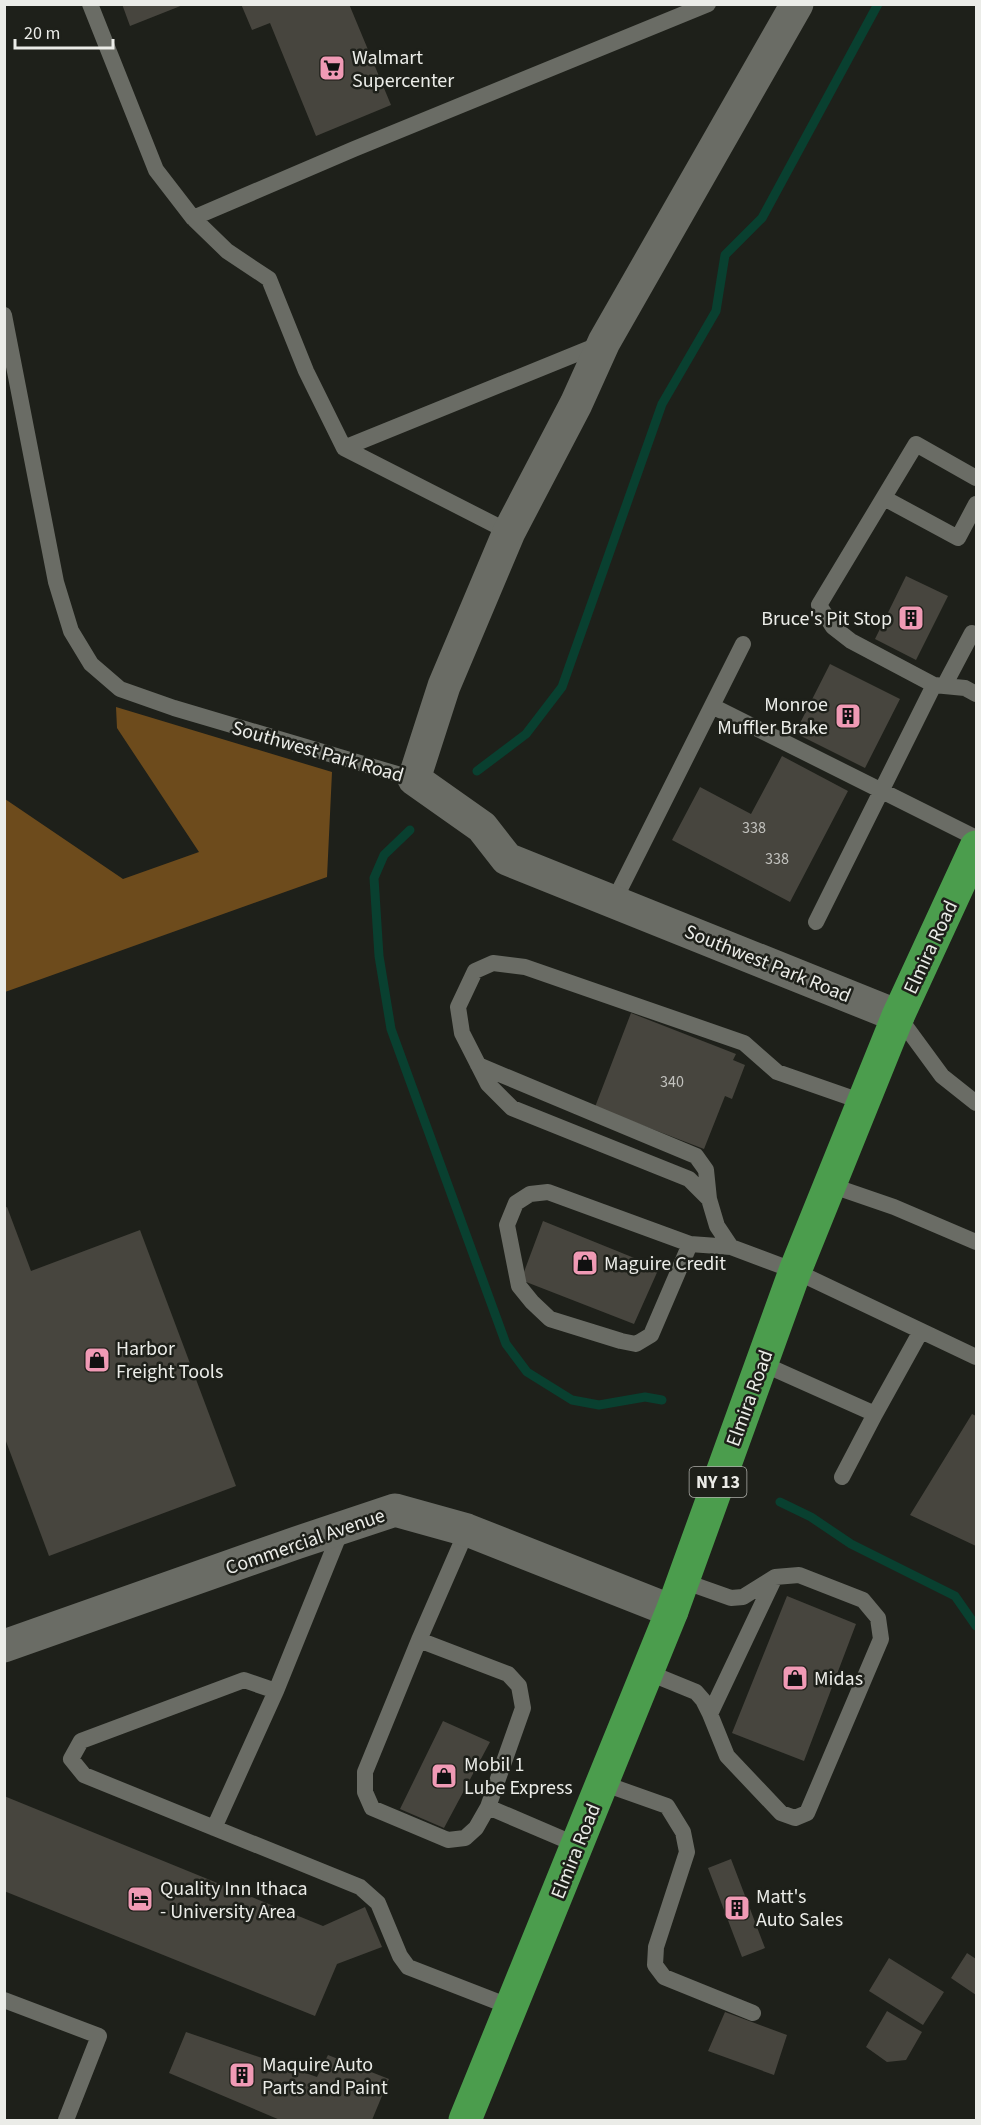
<svg xmlns="http://www.w3.org/2000/svg" width="981" height="2125" viewBox="0 0 981 2125" font-family="'Source Sans 3',sans-serif">
<rect width="100%" height="100%" fill="#1e201a"/>
<path fill="#6d4b1c" d="M 116,707 L 332,772 L 327,877 L 5,992 L 5,799 L 123,879 L 199,852 L 117,728 Z"/>
<g fill="none" stroke-linecap="round" stroke-linejoin="round">
<path stroke="#094030" stroke-width="9" d="M 477,771 L 526,734 L 562,687 L 662,404 L 716,311 L 725,255 L 762,218 L 878,4
M 410,830 L 384,855 L 374,878 L 379,956 L 391,1029 L 506,1344 L 527,1372 L 572,1400 L 599,1405 L 645,1397 L 662,1400
M 780,1502 L 811,1517 L 851,1544 L 955,1596 L 976,1626"/>
</g>
<path fill="#47453e" d="M 122,4 L 183,4 L 183,5 L 130,26 Z
M 241,4 L 349,4 L 391,105 L 316,136 L 270,23 L 252,30 Z
M 906,576 L 948,596 L 916,660 L 875,639 Z
M 830,664 L 900,699 L 865,768 L 795,733 Z
M 782,756 L 848,791 L 790,902 L 672,840 L 700,787 L 751,814 Z
M 631,1013 L 736,1054 L 733,1060 L 745,1065 L 732,1099 L 725,1096 L 704,1149 L 595,1107 Z
M 7,1207 L 31,1271 L 140,1230 L 236,1486 L 49,1556 L 4,1436 L 4,1208 Z
M 543,1221 L 659,1268 L 634,1324 L 521,1280 Z
M 972,1414 L 976,1416 L 976,1546 L 910,1515 Z
M 787,1596 L 856,1624 L 804,1761 L 732,1733 Z
M 443,1721 L 490,1742 L 444,1828 L 400,1809 Z
M 4,1796 L 323,1926 L 365,1907 L 382,1947 L 337,1964 L 315,2016 L 4,1891 Z
M 731,1859 L 765,1948 L 742,1957 L 708,1868 Z
M 967,1953 L 976,1959 L 976,1995 L 951,1978 Z
M 889,1958 L 944,1992 L 923,2025 L 869,1991 Z
M 887,2011 L 922,2032 L 906,2060 L 887,2062 L 866,2047 Z
M 725,2012 L 787,2035 L 774,2075 L 708,2051 Z
M 186,2032 L 317,2077 L 328,2055 L 389,2079 L 372,2120 L 280,2120 L 169,2073 Z"/>
<g fill="none" stroke-linecap="round" stroke-linejoin="round">
<path stroke="#6a6c65" stroke-width="16" d="M 90,4 L 156,170 L 193,218 L 227,251 L 269,279 L 306,371 L 344,448 L 509,532
M 193,218 L 354,149 L 708,4
M 4,315 L 56,582 L 71,631 L 91,664 L 120,689 L 174,708 L 414,779
M 344,448 L 603,343
M 976,478 L 916,444 L 819,605 L 833,627 L 851,641 L 934,685 L 965,688 L 976,694
M 884,498 L 958,538 L 976,504
M 944,686 L 972,633
M 712,706 L 976,838
M 614,901 L 743,644
M 816,922 L 934,685
M 898,1016 L 942,1076 L 976,1103
M 478,1065 L 696,1156 L 706,1170 L 709,1199
M 830,1185 L 894,1207 L 976,1242
M 690,1244 L 651,1335 L 636,1344 L 621,1341 L 550,1319 L 532,1302 L 519,1286 L 507,1225 L 516,1203 L 530,1194 L 548,1192 L 690,1244 L 731,1247 L 795,1271 L 976,1357
M 731,1247 L 717,1226 L 709,1199 L 689,1179 L 512,1108 L 488,1084 L 462,1033 L 458,1007 L 475,971 L 493,963 L 525,967 L 744,1043 L 777,1072 L 863,1102
M 761,1363 L 875,1414 L 842,1477
M 875,1414 L 921,1331
M 342,1528 L 276,1691 L 244,1680 L 81,1741 L 71,1759 L 84,1775 L 360,1887 L 378,1903 L 400,1956 L 408,1967 L 511,2007
M 467,1530 L 419,1640 L 508,1674 L 519,1686 L 523,1708 L 488,1807 L 577,1845
M 419,1640 L 365,1772 L 365,1792 L 372,1808 L 448,1840 L 465,1838 L 476,1828 L 488,1807
M 647,1672 L 696,1692 L 703,1700 L 710,1714 L 727,1756 L 781,1813 L 795,1818 L 807,1813 L 881,1639 L 878,1618 L 863,1600 L 799,1575 L 775,1577 L 743,1597 L 731,1598 L 683,1581
M 710,1714 L 775,1577
M 602,1783 L 667,1806 L 683,1832 L 687,1852 L 656,1947 L 655,1965 L 664,1977 L 753,2013
M 214,1828 L 276,1691
M 4,2000 L 99,2036 L 66,2120"/>
<path stroke="#6a6c65" stroke-width="33" d="M 797,4 L 604,342 L 576,404 L 509,532 L 444,686 L 414,779 L 482,827 L 507,859 L 898,1016
M 4,1646 L 296,1543 L 395,1510 L 467,1530 L 672,1611"/>
<path stroke="#4b9d4d" stroke-width="33" d="M 465,2120 L 672,1611 L 795,1271 L 898,1016 L 976,847"/>
</g>
<defs>
<g id="supermarket-square" transform="scale(1.35)"><rect x="-9" y="-9" width="18" height="18" rx="4" fill="#f09ab5" stroke="#1e201a"/><path d="M-6-5.5h2.5l.6 2H6L4.5 2H-2.5L-4.4-4H-6ZM-1.5 3.2a1.3 1.3 0 1 0 .1 0ZM3 3.2a1.3 1.3 0 1 0 .1 0Z" fill="#111"/></g>
<g id="building-square" transform="scale(1.35)"><rect x="-9" y="-9" width="18" height="18" rx="4" fill="#f09ab5" stroke="#1e201a"/><path d="M-4-6H4V6H1V3H-1V6H-4ZM-2.5-4.3h1.7v1.8h-1.7ZM.8-4.3h1.7v1.8H.8ZM-2.5-1h1.7V.8h-1.7ZM.8-1h1.7V.8H.8Z" fill="#111"/></g>
<g id="shop-square" transform="scale(1.35)"><rect x="-9" y="-9" width="18" height="18" rx="4" fill="#f09ab5" stroke="#1e201a"/><path d="M-5-2.5h2.3a2.7 3.5 0 0 1 5.4 0H5L5.5 6h-11ZM-1.5-2.5h3a1.5 2.3 0 0 0-3 0Z" fill="#111"/></g>
<g id="hotel-square" transform="scale(1.35)"><rect x="-9" y="-9" width="18" height="18" rx="4" fill="#f09ab5" stroke="#1e201a"/><path d="M-6-4.5h1.5V1H6V5H4.5V3h-9V5H-6ZM-4 0a1.8 1.8 0 1 1 3.6 0ZM.5 0V-2.5h3Q6-2.5 6 0Z" fill="#111"/></g>
</defs>
<g fill-rule="evenodd">
<use href="#supermarket-square" x="332" y="68"/>
<use href="#building-square" x="911" y="618"/>
<use href="#building-square" x="848" y="716"/>
<use href="#shop-square" x="585" y="1263"/>
<use href="#shop-square" x="97" y="1360"/>
<use href="#shop-square" x="795" y="1678"/>
<use href="#shop-square" x="444" y="1776"/>
<use href="#hotel-square" x="140" y="1899"/>
<use href="#building-square" x="737" y="1908"/>
<use href="#building-square" x="242" y="2075"/>
</g>
<g text-anchor="middle" stroke-width="5" stroke-linejoin="round" paint-order="stroke">
<g font-size="16" fill="#c2c2be">
<text x="754" y="833">338</text>
<text x="777" y="864">338</text>
<text x="672" y="1087">340</text>
</g>
<rect fill="#1e201a" stroke="#aeafaa" stroke-width="1.5" x="689.5" y="1467" width="57" height="30" rx="4.5"/>
<g font-size="18" font-weight="bold" fill="#ebece8">
<text x="718" y="1488">NY 13</text>
</g>
<g font-size="20" fill="#ebece8" stroke="#1e201a" text-anchor="start">
<text x="352" y="64">Walmart<tspan x="352" dy="23">Supercenter</tspan></text>
<text x="892" y="625" text-anchor="end">Bruce's Pit Stop</text>
<text x="828" y="711" text-anchor="end">Monroe<tspan x="828" dy="23">Muffler Brake</tspan></text>
<text x="604" y="1270">Maguire Credit</text>
<text x="116" y="1355">Harbor<tspan x="116" dy="23">Freight Tools</tspan></text>
<text x="814" y="1685">Midas</text>
<text x="464" y="1771">Mobil 1<tspan x="464" dy="23">Lube Express</tspan></text>
<text x="160" y="1895">Quality Inn Ithaca<tspan x="160" dy="23">- University Area</tspan></text>
<text x="756" y="1903">Matt's<tspan x="756" dy="23">Auto Sales</tspan></text>
<text x="262" y="2071">Maquire Auto<tspan x="262" dy="23">Parts and Paint</tspan></text>
</g>
<g font-size="20" fill="#ebece8" stroke="#1e201a">
<text transform="translate(318 751) rotate(16)" y="7">Southwest Park Road</text>
<text transform="translate(930 947) rotate(-65)" y="7">Elmira Road</text>
<text transform="translate(768 963) rotate(22)" y="7">Southwest Park Road</text>
<text transform="translate(749 1398) rotate(-70)" y="7">Elmira Road</text>
<text transform="translate(305 1541) rotate(-19)" y="7">Commercial Avenue</text>
<text transform="translate(575 1851) rotate(-68)" y="7">Elmira Road</text>
</g>
</g>
<rect width="981" height="2125" fill="none" stroke="#ebece8" stroke-width="12"/>
<path d="M15 39v9h98v-9" fill="none" stroke="#ebece8" stroke-width="3"/>
<text x="24" y="39" font-size="18" fill="#ebece8" stroke="#1e201a" stroke-width="4.5" paint-order="stroke">20 m</text>
</svg>
